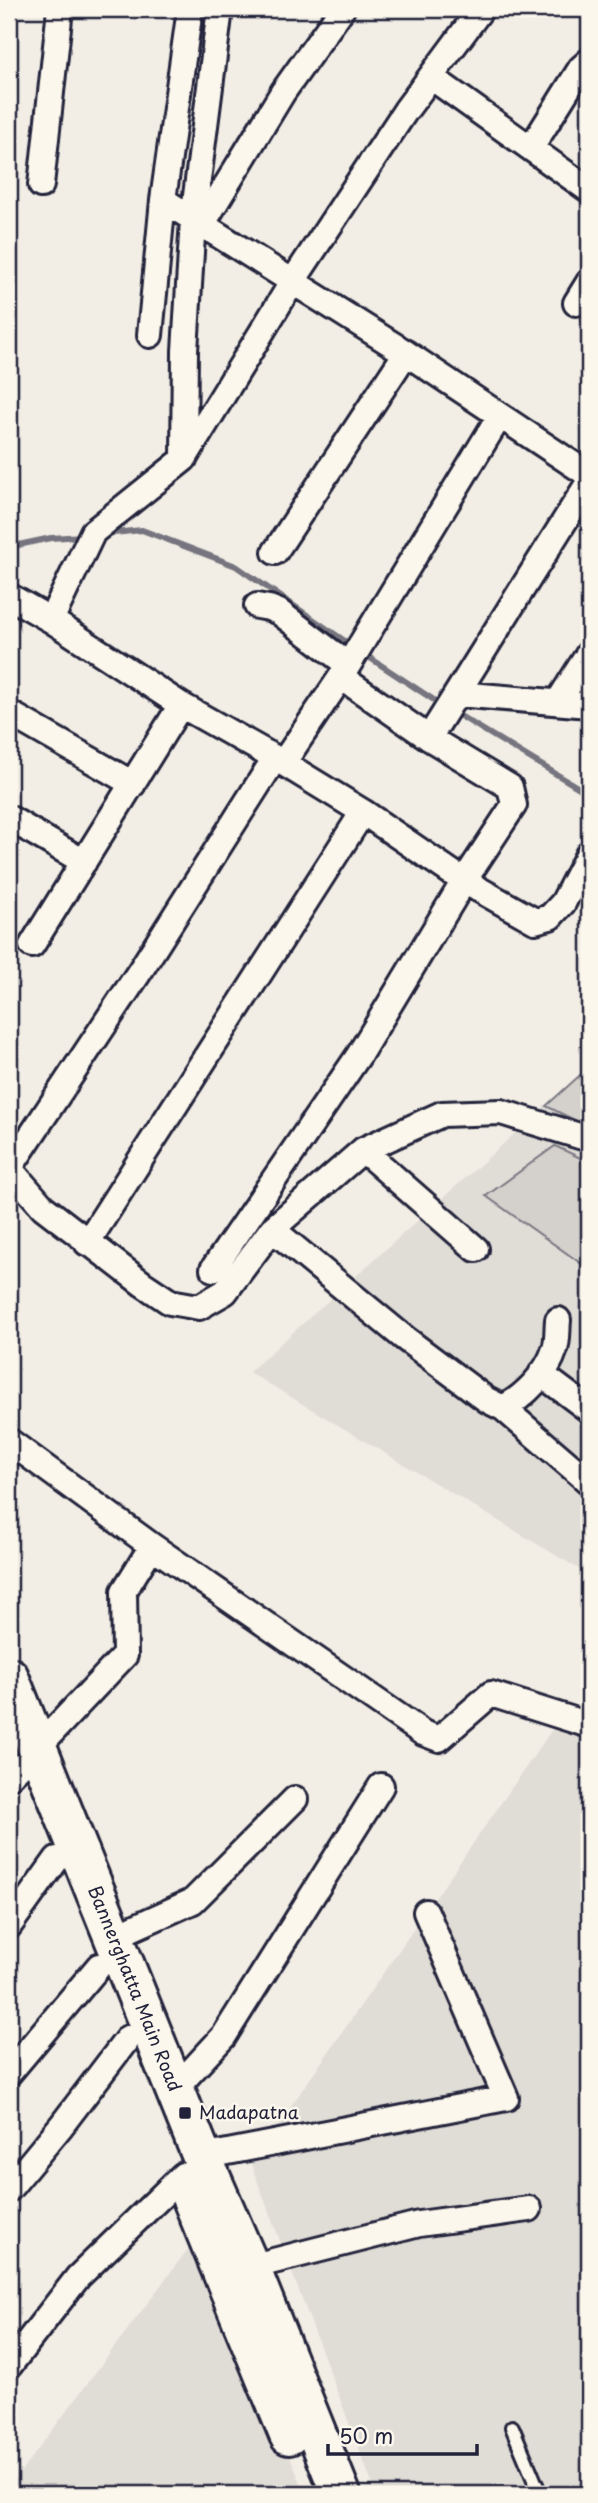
<svg xmlns="http://www.w3.org/2000/svg" width="598" height="2503" viewBox="0 0 598 2503" font-family="'Playpen Sans',sans-serif">
<rect width="100%" height="100%" fill="#f2eee5"/>
<filter id="ink" filterUnits="userSpaceOnUse"><feTurbulence type="fractalNoise" baseFrequency=".0143" numOctaves="2"/><feDisplacementMap in="SourceGraphic" scale="14" xChannelSelector="R" yChannelSelector="G"/><feConvolveMatrix kernelMatrix="1 2 1 2 8 2 1 2 1" color-interpolation-filters="sRGB"/></filter>
<g filter="url(#ink)">
<path fill="#e0dcd6" d="M 589,1067 L 589,1575 L 249,1372 Z
M 558,1721 L 589,1727 L 589,2494 L 376,2494 L 251,2164 Z
M 200,2233 L 305,2494 L 9,2494 L 9,2488 Z"/>
<path fill="#d4d1cc" stroke="#7b7a84" stroke-width="2" d="M 589,1067 L 589,1127 L 546,1106 Z
M 555,1146 L 589,1162 L 589,1269 L 486,1196 Z"/>
<g fill="none" stroke-linecap="round" stroke-linejoin="round">
<path stroke="#76747f" stroke-width="6" d="M 104,534 L 142,530 L 236,566 L 352,646
M 9,547 L 51,538 L 83,536
M 361,652 L 443,706
M 452,711 L 589,794"/>
<g stroke="#22223b" stroke-width="18">
<path id="lane" d="M 512,2427 L 540,2494"/>
</g>
<g stroke="#22223b" stroke-width="30">
<path id="street" d="M 481,9 L 406,110 L 293,281 L 184,459 L 93,532 L 51,620 L 181,705 L 275,758 L 363,812 L 464,881 L 535,921 L 550,917 L 563,903 L 589,853
M 431,77 L 589,190
M 531,148 L 581,68 L 589,61
M 41,185 L 60,9
M 163,200 L 406,353 L 589,475
M 202,225 L 283,92 L 342,9
M 576,303 L 589,282
M 150,335 L 163,200 L 190,9
M 184,458 L 185,351 L 193,219 L 220,9
M 275,552 L 406,353
M 9,596 L 51,620
M 257,606 L 269,608 L 279,612 L 348,665
M 341,677 L 499,417
M 457,694 L 589,705
M 558,702 L 589,653
M 9,713 L 133,784
M 429,738 L 589,482
M 9,818 L 84,862
M 32,945 L 181,705
M 363,1150 L 476,1249
M 9,1168 L 43,1207 L 143,1284 L 170,1302 L 199,1307 L 225,1292 L 272,1229 L 363,1150 L 442,1114 L 501,1112 L 589,1139
M 9,1169 L 140,971 L 275,758
M 272,1229 L 403,1337 L 487,1400 L 503,1408 C 525,1396 547,1374 555,1349 C 558,1341 557,1329 558,1320
M 87,1243 L 363,812
M 213,1269 L 359,1055 L 464,881 L 514,805 L 510,787 L 429,738 L 341,677 L 283,763
M 541,1374 L 589,1410
M 503,1408 L 589,1482
M 9,1441 L 152,1546 L 423,1733 L 439,1739 L 491,1694 L 589,1725
M 38,1747 L 125,1655 L 124,1591 L 152,1546
M 9,1777 L 19,1767
M 9,1926 L 57,1859
M 113,1937 L 193,1901 L 295,1799
M 9,2073 L 99,1966
M 175,2089 L 224,2036 L 381,1786
M 202,2157 L 506,2098 L 426,1912
M 9,2189 L 61,2126 L 128,2038
M 250,2267 L 419,2224 L 529,2209
M 9,2366 L 78,2277 L 183,2175"/>
</g>
<g stroke="#22223b" stroke-width="44">
<g id="primary">
<path id="s1" d="M 9,1677 L 202,2157 L 250,2267 L 341,2494"/>
<path d="M 188,2189 L 289,2435"/>
</g>
</g>
<use href="#lane" stroke="#fbf7ec" stroke-width="12"/>
<use href="#street" stroke="#fbf7ec" stroke-width="24"/>
<use href="#primary" stroke="#fbf7ec" stroke-width="38"/>
</g>
</g>
<rect fill="#22223b" stroke="#fbf7ec" stroke-width="2.5" x="178" y="2106" width="14" height="14" rx="3.5"/>
<g text-anchor="middle" stroke-width="5" stroke-linejoin="round" paint-order="stroke">
<g font-size="18" fill="#22223b" stroke="#fbf7ec">
<text dy="6" stroke="none"><textPath href="#s1" startOffset="336">Bannerghatta Main Road</textPath></text>
</g>
<g font-size="18" fill="#22223b" stroke="#fbf7ec" text-anchor="start">
<text x="199" y="2119">Madapatna</text>
</g>
</g>
<rect width="598" height="2503" fill="none" stroke="#fbf7ec" stroke-width="35"/>
<rect x="18" y="18" width="563" height="2468" fill="none" stroke="#22223b" stroke-width="2.5" filter="url(#ink)"/>
<path d="M328 2444v10h149v-10" fill="none" stroke="#22223b" stroke-width="3.5"/>
<text x="339" y="2444" font-size="21" fill="#22223b" stroke="#fbf7ec" stroke-width="5" paint-order="stroke">50 m</text>
</svg>
